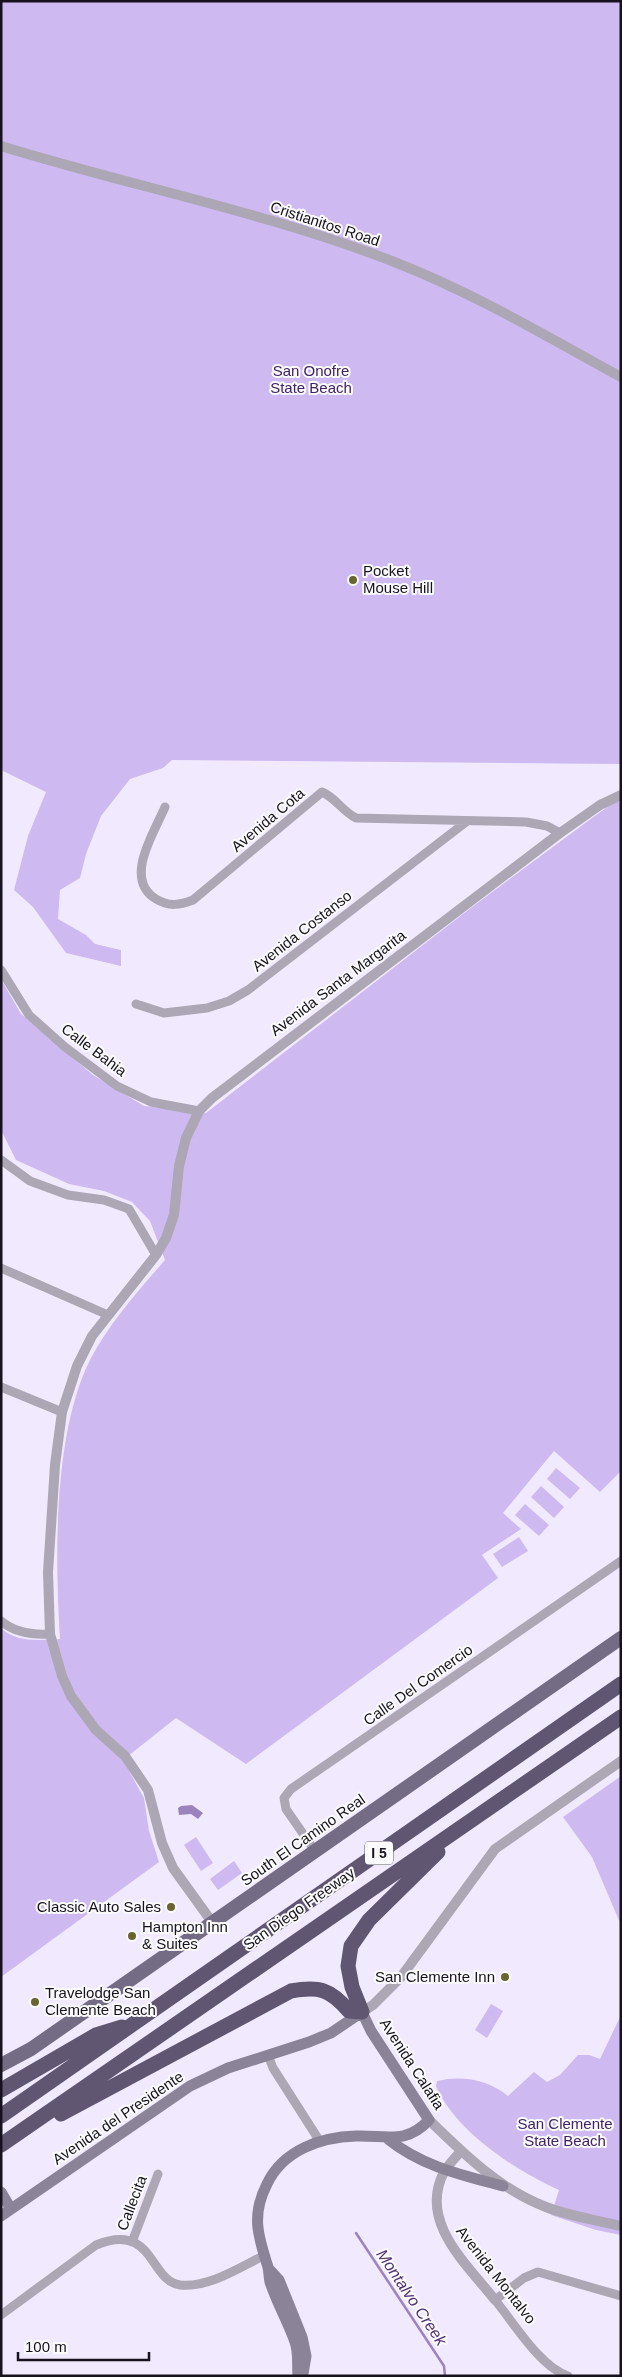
<svg xmlns="http://www.w3.org/2000/svg" width="622" height="2377" viewBox="0 0 622 2377" font-family="Arial,sans-serif">
<rect width="100%" height="100%" fill="#f1eafe"/>
<path fill="#ceb9f0" d="M 1,1 L 621,1 L 621,764 L 172,760 L 163,768 L 130,779 L 101,816 L 86,854 L 80,878 L 60,890 L 58,919 L 86,935 L 95,944 L 121,950 L 121,966 L 66,953 L 33,907 L 14,890 L 28,836 L 46,792 L 1,770 Z
M 621,801 L 621,1471 L 600,1492 L 554,1451 L 503,1513 L 521,1529 L 482,1555 L 498,1578 L 246,1764 L 176,1718 L 123,1760 L 144,1798 L 149,1831 L 159,1862 L 1,1977 L 1,1628 C 16,1643 41,1640 60,1639 C 55,1557 53,1434 90,1360 C 109,1323 139,1290 165,1260 L 150,1221 L 132,1202 L 104,1191 L 69,1184 L 16,1160 L 1,1130 L 1,979 L 21,1014 L 93,1075 L 144,1106 L 206,1113 L 472,907 L 592,818 L 613,803 Z
M 556,1468 L 580,1488 L 570,1499 L 547,1479 Z
M 541,1486 L 564,1507 L 554,1518 L 531,1497 Z
M 525,1504 L 549,1525 L 539,1536 L 515,1515 Z
M 519,1537 L 528,1551 L 502,1567 L 493,1554 Z
M 621,1776 L 621,1925 L 592,1857 L 563,1817 Z
M 196,1837 L 213,1863 L 201,1871 L 184,1845 Z
M 234,1861 L 242,1873 L 218,1890 L 210,1879 Z
M 491,2004 L 503,2011 L 487,2038 L 475,2030 Z
M 621,2015 L 621,2235 L 596,2230 L 551,2215 L 559,2190 C 516,2171 455,2131 436,2086 L 437,2081 C 463,2075 488,2080 508,2096 L 534,2072 L 547,2082 L 560,2075 L 578,2055 L 589,2055 L 600,2059 Z"/>
<path fill="#9b84bd" d="M 192,1805 L 203,1813 L 198,1819 L 191,1814 L 179,1815 L 178,1808 L 181,1806 Z"/>
<g fill="none" stroke-linecap="round" stroke-linejoin="round">
<path stroke="#9b84bd" stroke-width="2.5" d="M 356,2233 L 444,2366 L 445,2376"/>
<path stroke="#aca6b5" stroke-width="9" d="M 165,807 C 154,833 123,879 156,899 C 169,907 180,905 193,900 L 322,792 C 336,798 342,811 356,818 L 526,822 L 547,826 L 560,833
M 1,970 L 29,1015 L 65,1047 L 117,1086 L 151,1102 L 199,1111
M 136,1004 L 164,1013 L 207,1008 L 229,1001 L 248,990 L 466,822
M 1,1160 L 30,1181 L 68,1195 L 104,1200 L 129,1209 L 156,1255
M 1,1268 L 108,1315
M 1,1387 L 62,1412
M 1,1621 C 15,1633 32,1635 50,1634
M 315,1851 L 286,1809 L 284,1798 L 291,1789 L 621,1561
M 268,2055 L 273,2068 L 319,2140
M 132,2242 L 158,2174
M 1,2315 L 96,2245 C 154,2221 149,2281 180,2285 C 208,2288 239,2268 263,2256
M 568,2376 C 540,2367 514,2323 495,2300 L 524,2278 L 538,2272 L 621,2296"/>
<path stroke="#aca6b5" stroke-width="10" d="M 1,146 C 131,186 265,212 392,261 C 472,292 546,336 621,377
M 212,1922 L 173,1868 L 162,1843 L 148,1790 L 125,1756 L 96,1730 L 71,1696 L 62,1676 L 50,1634 L 48,1572 L 55,1465 L 62,1412 L 77,1366 L 92,1336 L 156,1255 L 166,1238 L 174,1215 L 179,1166 L 186,1138 L 199,1111 L 212,1098 L 560,833 L 600,805 L 621,795
M 362,2012 L 373,2005 L 401,1977 L 495,1849 L 621,1761
M 429,2120 C 464,2154 499,2189 546,2207 C 569,2216 596,2220 621,2226
M 461,2151 C 455,2158 448,2165 444,2172 C 418,2222 467,2264 495,2300"/>
<path stroke="#8b8498" stroke-width="11" d="M 388,2139 C 421,2166 462,2175 503,2186
M 1,2192 L 11,2209
M 1,2216 L 190,2086 L 228,2068 L 309,2042 L 331,2033 L 362,2012 L 371,2031 L 429,2120 C 406,2145 386,2135 356,2136 C 321,2137 283,2150 267,2184 C 251,2215 258,2236 268,2267 C 269,2272 269,2278 270,2282 C 277,2303 288,2322 295,2342 C 299,2353 297,2364 298,2376
M 268,2268 L 279,2280 L 302,2337 L 306,2356 L 303,2374"/>
<path stroke="#746b84" stroke-width="14" d="M 1,2065 L 31,2049 L 621,1638"/>
<path stroke="#615672" stroke-width="15" d="M 1,2090 L 96,2035 L 122,2027
M 61,2114 L 291,1991 C 319,1986 330,1989 349,2011 L 362,2012 L 352,1987 L 348,1966 L 351,1946 L 369,1920 L 438,1852
M 1,2116 L 621,1684
M 1,2145 L 621,1717"/>
</g>
<g fill="#686531" stroke="#fbfbfb" stroke-width="2">
<circle cx="353" cy="580" r="5"/>
<circle cx="171" cy="1907" r="5"/>
<circle cx="132" cy="1936" r="5"/>
<circle cx="505" cy="1977" r="5"/>
<circle cx="35" cy="2002" r="5"/>
</g>
<g text-anchor="middle" stroke-width="4" stroke-linejoin="round" paint-order="stroke">
<rect fill="#fbfbfb" stroke="#5b5860" stroke-width="1" x="365" y="1841.5" width="28" height="23" rx="4"/>
<g font-size="14" font-weight="bold" fill="#17121e">
<text x="379" y="1858">I 5</text>
</g>
<g font-size="15" fill="#17121e" stroke="#fbfbfb">
<text transform="translate(325 224) rotate(18)" y="5">Cristianitos Road</text>
<text transform="translate(268 820) rotate(-40)" y="5">Avenida Cota</text>
<text transform="translate(302 931) rotate(-38)" y="5">Avenida Costanso</text>
<text transform="translate(338 983) rotate(-37)" y="5">Avenida Santa Margarita</text>
<text transform="translate(94 1050) rotate(37)" y="5">Calle Bahia</text>
<text transform="translate(418 1685) rotate(-35)" y="5">Calle Del Comercio</text>
<text transform="translate(303 1840) rotate(-35)" y="5">South El Camino Real</text>
<text transform="translate(299 1909) rotate(-35)" y="5">San Diego Freeway</text>
<text transform="translate(412 2064) rotate(57)" y="5">Avenida Calafia</text>
<text transform="translate(118 2118) rotate(-34)" y="5">Avenida del Presidente</text>
<text transform="translate(132 2203) rotate(-69)" y="5">Callecita</text>
<text transform="translate(496 2275) rotate(52)" y="5">Avenida Montalvo</text>
</g>
<g font-size="15" fill="#422166" stroke="#fbfbfb">
<text x="311" y="376">San Onofre<tspan x="311" dy="17">State Beach</tspan></text>
<text x="565" y="2129">San Clemente<tspan x="565" dy="17">State Beach</tspan></text>
</g>
<g font-size="15" fill="#17121e" stroke="#fbfbfb" text-anchor="start">
<text x="363" y="576">Pocket<tspan x="363" dy="17">Mouse Hill</tspan></text>
<text x="161" y="1912" text-anchor="end">Classic Auto Sales</text>
<text x="142" y="1932">Hampton Inn<tspan x="142" dy="17">&amp; Suites</tspan></text>
<text x="495" y="1982" text-anchor="end">San Clemente Inn</text>
<text x="45" y="1998">Travelodge San<tspan x="45" dy="17">Clemente Beach</tspan></text>
</g>
<g font-size="16" font-style="italic" fill="#503076" stroke="#fbfbfb">
<text transform="translate(412 2297) rotate(56)" y="6">Montalvo Creek</text>
</g>
</g>
<rect width="622" height="2377" fill="none" stroke="#17121e" stroke-width="5"/>
<path d="M18 2352v8h131v-8" fill="none" stroke="#17121e" stroke-width="2.5"/>
<text x="25" y="2352" font-size="15" fill="#17121e" stroke="#fbfbfb" stroke-width="4" paint-order="stroke">100 m</text>
</svg>
